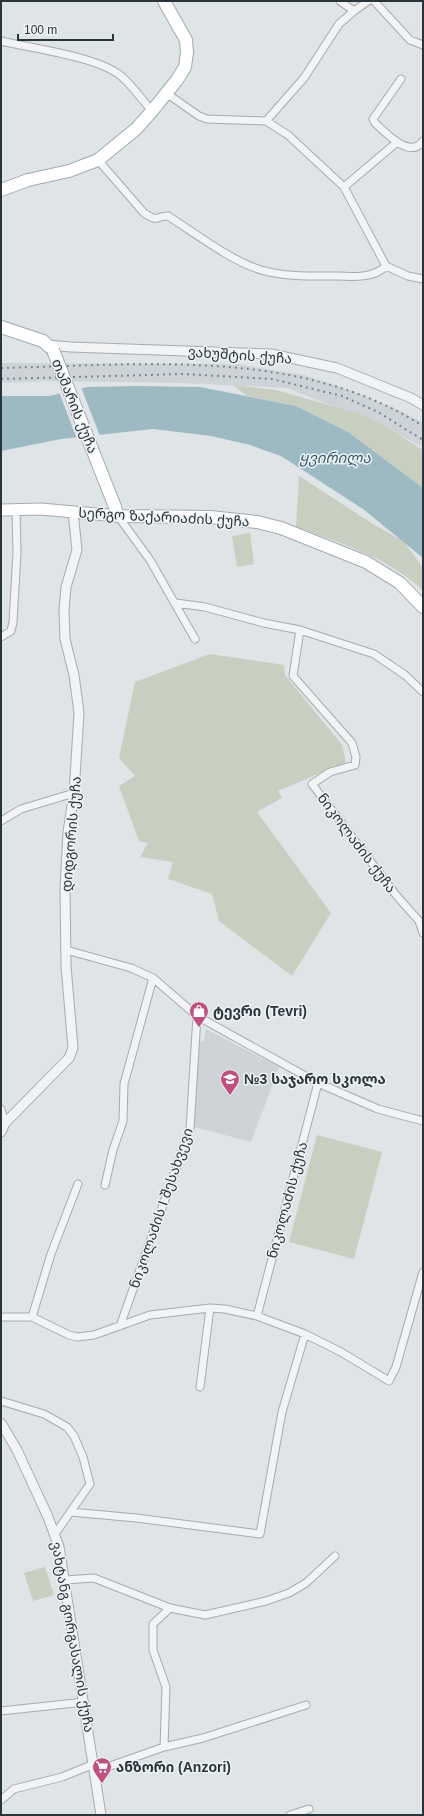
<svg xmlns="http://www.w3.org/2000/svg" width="424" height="1816" viewBox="0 0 424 1816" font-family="Helvetica,'Noto Sans Georgian',sans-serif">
<rect width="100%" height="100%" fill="#dfe4e6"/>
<path fill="#cdd3d7" d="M 1,363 L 236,364 L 304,375 L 352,391 L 401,411 L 423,423 L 423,447 L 401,436 L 375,420 L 335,407 L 287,388 L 182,383 L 49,381 L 1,383 Z
M 206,1029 L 279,1067 L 251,1142 L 191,1126 L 194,1040 L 204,1041 Z"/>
<path fill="#c8cfc1" d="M 233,385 L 276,390 L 360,414 L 375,420 L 423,450 L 423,488 L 348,432 L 296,406 L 247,396 Z
M 299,476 L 373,524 L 403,541 L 423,567 L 423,591 C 393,560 337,541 296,527 Z
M 250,533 L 254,564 L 237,567 L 232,536 Z
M 210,654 L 284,665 L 285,675 L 342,745 L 346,762 L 278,791 L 282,798 L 257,812 L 331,913 L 292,976 L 219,921 L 212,894 L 168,879 L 173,862 L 140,857 L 148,843 L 139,841 L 119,786 L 135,776 L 119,758 L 135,682 Z
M 317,1135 L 382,1152 L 354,1259 L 289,1242 Z
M 45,1567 L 54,1595 L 33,1601 L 24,1573 Z"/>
<path fill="#9dbac3" d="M 137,386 L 200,387 L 296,406 L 348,432 L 423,488 L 423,558 L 363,509 L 281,456 L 250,445 L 211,436 L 153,429 L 61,439 L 1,451 L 1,396 L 49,396 L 88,387 Z"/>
<path fill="#dfe4e6" d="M 81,387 L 100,436 L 77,439 L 59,392 Z"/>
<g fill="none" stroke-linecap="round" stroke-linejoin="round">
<g stroke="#a5acaf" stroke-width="9">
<path id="minor" d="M 374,1 L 410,40 L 423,45
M 354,11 L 368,1
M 1,41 C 31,48 99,57 121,76 C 133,86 142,100 152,111
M 401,79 L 373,119 L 375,123 C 385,132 410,160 423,141
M 166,93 L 199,116 L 207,119 L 266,121 L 288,135 L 344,187 L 386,266 L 408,276 L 423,279
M 266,121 L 304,78 L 339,24 L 354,11 L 340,1
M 98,160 L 144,213 C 159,223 155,216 168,216 C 195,233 231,261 261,270 C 285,277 313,276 337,276 C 354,277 374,278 386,266
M 344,187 L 396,143
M 118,516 L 150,560 L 195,639
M 176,603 L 205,607 L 264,623 L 300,630 L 374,654 L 405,675 L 423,692
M 300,630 L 293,676 L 352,743 L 356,757 L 355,765 L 330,772 L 312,784 L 396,895 L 419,921 L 423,933
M 1,637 L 11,631 L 13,622 L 17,553 L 16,509
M 1,821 L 21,809 L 74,793
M 66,950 L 131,968 L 153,978 L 197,1016 L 318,1083 L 378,1109 L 423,1121
M 1,1109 L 5,1123
M 105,1185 L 113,1150 L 123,1121 L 124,1084 L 153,978
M 257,1316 L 318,1083
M 1,1317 L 32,1317 L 69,1335 L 77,1337 L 94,1335 L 150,1315 L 210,1308 L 225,1309 L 257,1316 L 305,1334 L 341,1352 L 389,1381 L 396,1367 L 423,1272
M 32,1317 L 51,1254 L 78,1184
M 120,1326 L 190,1129 L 197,1016
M 200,1387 L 210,1308
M 1,1401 L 44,1414 L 67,1427 L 74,1436 L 83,1457 L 90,1484 L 55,1534
M 71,1512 L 136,1518 L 260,1534 L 282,1412 L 305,1334
M 65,1580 L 94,1578 L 170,1608 L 205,1615 L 266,1601 L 289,1593 L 306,1583 L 335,1556
M 1,1711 L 84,1702
M 164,1747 L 166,1687 L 153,1650 L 153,1624 L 170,1608
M 96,1771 L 164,1747 L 203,1738 L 306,1705
M 1,1800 L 14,1789 L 62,1777 L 94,1764
M 290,1815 L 309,1809"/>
</g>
<g stroke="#a5acaf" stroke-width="11">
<path id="tertiary" d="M 48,345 L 71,347 L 271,354 L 337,368 L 411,398 L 423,405
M 1,1132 L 5,1123 L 69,1058 L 73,1048 L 66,966 L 65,888 L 68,832 L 74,793 L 79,713 L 74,675 L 65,639 L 64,610 L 66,587 L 77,550 L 73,512
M 1,1423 L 17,1450 L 48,1517 L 59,1547 L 101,1815"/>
</g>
<g stroke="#a5acaf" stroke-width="13">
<path id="secondary" d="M 1,510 L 41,509 L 118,516"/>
</g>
<g stroke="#9fabb1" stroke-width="14">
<path id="primary" d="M 1,190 L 28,180 L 69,171 L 98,160 L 136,129 L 152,111 L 177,80 L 185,67 L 187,52 L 186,40 L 164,1
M 1,327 L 43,341 L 53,350
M 115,507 L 118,516 L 210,517 L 257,522 L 281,528 L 366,562 L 400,583 L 423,607"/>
</g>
<use href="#minor" stroke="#f1f3f5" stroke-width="7"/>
<use href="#tertiary" stroke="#f1f3f5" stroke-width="9"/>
<use href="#secondary" stroke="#fff" stroke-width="11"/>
<use href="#primary" stroke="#fff" stroke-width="12"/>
<path stroke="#7a878e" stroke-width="2" stroke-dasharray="2 4" stroke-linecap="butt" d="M 1,368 C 141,365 299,347 423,426
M 1,379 L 184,374 L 272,379 L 342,396 L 378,412 L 423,440"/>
<g stroke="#9fabb1" stroke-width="14" stroke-linecap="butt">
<path id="primary-bridge" d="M 53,350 L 115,507"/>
</g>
<use href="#primary-bridge" stroke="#fff" stroke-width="12"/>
</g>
<defs>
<g id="shop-pin" transform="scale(1)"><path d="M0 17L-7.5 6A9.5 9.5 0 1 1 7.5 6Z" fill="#bf5080" stroke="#eef2f4"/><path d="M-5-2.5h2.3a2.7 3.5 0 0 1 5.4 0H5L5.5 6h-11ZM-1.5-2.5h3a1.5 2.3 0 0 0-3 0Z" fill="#fff"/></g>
<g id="school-pin" transform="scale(1)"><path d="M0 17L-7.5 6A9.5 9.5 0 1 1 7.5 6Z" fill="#bf5080" stroke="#eef2f4"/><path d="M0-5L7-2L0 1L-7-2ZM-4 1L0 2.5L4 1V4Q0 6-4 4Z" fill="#fff"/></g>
<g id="supermarket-pin" transform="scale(1)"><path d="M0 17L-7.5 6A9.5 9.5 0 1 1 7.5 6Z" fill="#bf5080" stroke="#eef2f4"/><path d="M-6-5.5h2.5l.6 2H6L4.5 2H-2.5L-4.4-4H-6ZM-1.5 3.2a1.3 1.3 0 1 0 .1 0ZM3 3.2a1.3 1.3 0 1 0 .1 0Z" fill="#fff"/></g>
</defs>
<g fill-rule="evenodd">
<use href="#shop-pin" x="199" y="1011"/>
<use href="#school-pin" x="230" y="1079"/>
<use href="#supermarket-pin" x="102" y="1767"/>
</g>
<g text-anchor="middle" stroke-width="3" stroke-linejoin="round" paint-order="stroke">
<g font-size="14" fill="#29353b" stroke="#eef2f4">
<text transform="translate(240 355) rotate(4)" y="5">ვახუშტის ქუჩა</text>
<text transform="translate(75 406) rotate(68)" y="5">თამარის ქუჩა</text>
<text transform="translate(164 517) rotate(3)" y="5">სერგო ზაქარიაძის ქუჩა</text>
<text transform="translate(71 834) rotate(-85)" y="5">დიდგორის ქუჩა</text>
<text transform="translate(357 843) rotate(53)" y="5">ნიკოლაძის ქუჩა</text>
<text transform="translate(287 1200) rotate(-75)" y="5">ნიკოლაძის ქუჩა</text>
<text transform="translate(161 1208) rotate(-71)" y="5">ნიკოლაძის I შესახვევი</text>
<text transform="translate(73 1637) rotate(80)" y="5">ვახტანგ გორგასალის ქუჩა</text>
</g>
<g font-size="14" font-weight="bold" fill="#29353b" stroke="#eef2f4" text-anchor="start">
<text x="213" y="1016">ტევრი (Tevri)</text>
<text x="244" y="1084">№3 საჯარო სკოლა</text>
<text x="116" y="1772">ანზორი (Anzori)</text>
</g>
<g font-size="15" font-style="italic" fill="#385d6b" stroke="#eef2f4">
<text x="335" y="463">ყვირილა</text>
</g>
</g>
<rect width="424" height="1816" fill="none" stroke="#29353b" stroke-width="4"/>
<path d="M18 34v6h95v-6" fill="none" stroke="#29353b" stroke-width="2"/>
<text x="24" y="34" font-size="12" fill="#29353b" stroke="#eef2f4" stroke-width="3" paint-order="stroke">100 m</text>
</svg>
